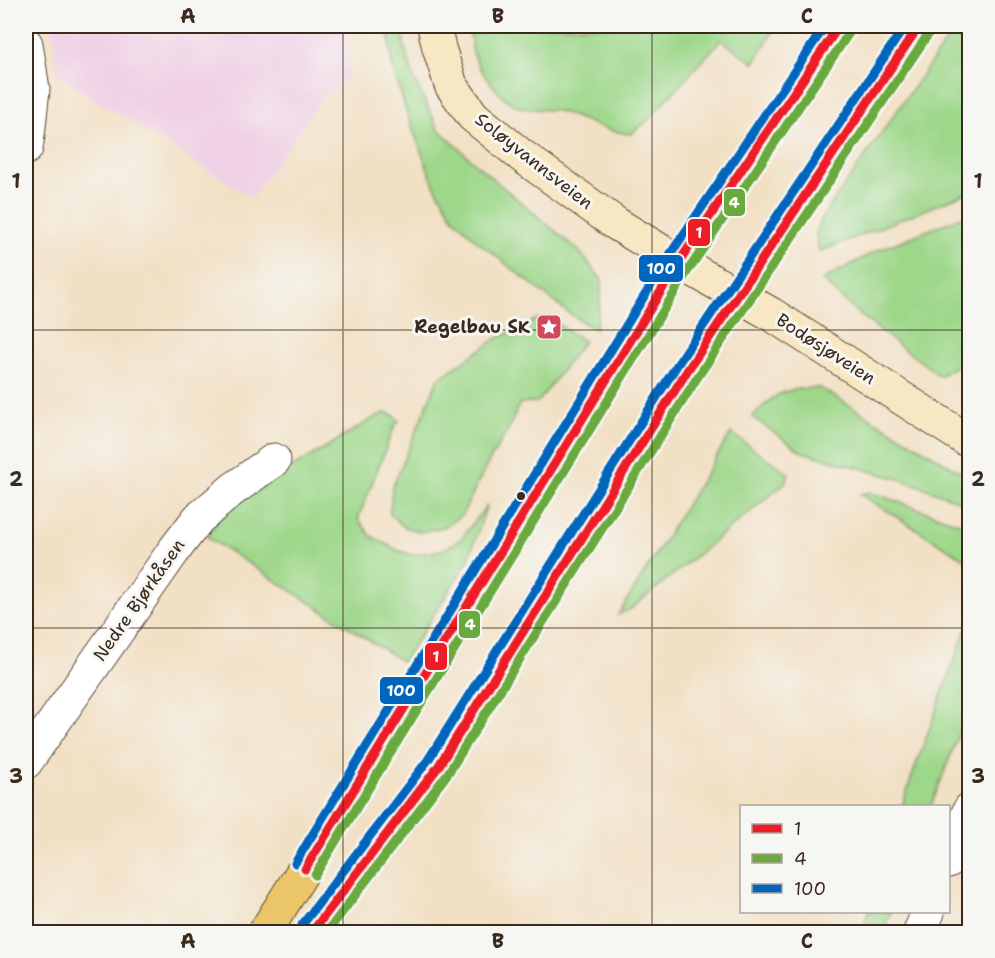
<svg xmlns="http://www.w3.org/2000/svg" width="995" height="958" viewBox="0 0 995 958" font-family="'Shantell Sans',sans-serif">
<rect width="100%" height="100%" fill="#f6f6f2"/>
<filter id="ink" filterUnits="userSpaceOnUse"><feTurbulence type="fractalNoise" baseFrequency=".0167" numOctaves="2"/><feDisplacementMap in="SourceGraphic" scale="12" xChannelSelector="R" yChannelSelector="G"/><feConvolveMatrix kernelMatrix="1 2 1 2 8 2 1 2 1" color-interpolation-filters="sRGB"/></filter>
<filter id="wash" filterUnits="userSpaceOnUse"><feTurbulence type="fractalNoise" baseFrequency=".008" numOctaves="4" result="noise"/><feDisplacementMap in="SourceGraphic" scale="24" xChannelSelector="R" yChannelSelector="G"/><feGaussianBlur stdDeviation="1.35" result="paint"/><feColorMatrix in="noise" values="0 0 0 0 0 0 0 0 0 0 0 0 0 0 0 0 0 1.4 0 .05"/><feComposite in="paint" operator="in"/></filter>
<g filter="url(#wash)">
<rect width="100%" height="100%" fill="#f2e0c4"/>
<path fill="#f0d0e5" d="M 52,26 L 347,26 L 349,77 L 321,99 L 252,198 L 57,75 Z"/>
<path fill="#9dd789" stroke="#6c8054" stroke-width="1.5" d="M 388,26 L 405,26 L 404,45 L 414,79 L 439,130 L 486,173 L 579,251 L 602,280 L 599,310 L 595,330 L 566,311 L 477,241 L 453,217 L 434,185 L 408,117 L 392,65 Z
M 469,26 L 776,26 L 754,63 L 721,40 L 648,120 L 631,134 C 606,132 585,120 561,112 C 548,108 533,111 520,107 C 502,102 478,70 473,53 C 471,44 470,34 469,26 Z
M 960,26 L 969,26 L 969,192 L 819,252 L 816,234 L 823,216 L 944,44 Z
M 969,214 L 969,361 L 956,366 L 940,376 C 899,345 858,316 822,280 L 878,250 Z
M 537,319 C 556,321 568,331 584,341 L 538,402 L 520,403 L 508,430 L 488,463 L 462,515 L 444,527 L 421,532 L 404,527 L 390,514 L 392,488 L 438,379 L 496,339 Z
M 820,388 L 969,477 L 969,505 L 906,481 L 802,452 L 752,417 C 778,390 784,389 820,388 Z
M 385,413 L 393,415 L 399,421 L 395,425 L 358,519 L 371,536 L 397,550 L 412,555 L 443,550 L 461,539 L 487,505 L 468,561 L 403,662 L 207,537 L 222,514 L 282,474 L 377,416 Z
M 731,433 L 789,474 L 785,483 L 632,608 L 618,615 Z
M 870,492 L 964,525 L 969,531 L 969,562 L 860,494 Z
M 969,621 L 969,707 L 931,806 L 902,806 L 912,776 Z
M 868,912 L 891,912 L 883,932 L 862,932 Z"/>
</g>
<g filter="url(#ink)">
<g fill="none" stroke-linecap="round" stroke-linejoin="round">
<g stroke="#564537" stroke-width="35">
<path id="street" d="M 26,44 L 33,89 L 28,135 L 26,148
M 26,762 L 175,549 L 198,519 L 232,490 L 274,460
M 948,861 L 970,809
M 920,932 L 928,912"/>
</g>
<g stroke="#564537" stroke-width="35">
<path id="secondary" d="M 434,26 L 439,48 L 451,85 L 473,116 L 522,156 L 615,223 L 679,262 L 771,314 L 970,442"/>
</g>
<g stroke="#564537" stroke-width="35">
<path id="primary" d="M 265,932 L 432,665 L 679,262 L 839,26
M 312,932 L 438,767 L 687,371 L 919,26"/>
</g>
<use href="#street" stroke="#fff" stroke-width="33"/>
<use href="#secondary" stroke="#f7e8c3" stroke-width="33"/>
<use href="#primary" stroke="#ebc669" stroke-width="33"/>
<g stroke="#f6f6f2" stroke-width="14">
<path id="bus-1" d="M 305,869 L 679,262 L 839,26
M 312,932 L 438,767 L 687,371 L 919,26"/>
</g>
<g stroke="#f6f6f2" stroke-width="14">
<path id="bus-2" d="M 315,875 L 689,269 L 849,33
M 327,932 L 448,773 L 697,378 L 929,33"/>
</g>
<g stroke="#f6f6f2" stroke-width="14">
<path id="bus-3" d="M 295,863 L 669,256 L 825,26
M 302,925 L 428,760 L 677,365 L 905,26"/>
</g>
<use href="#bus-1" stroke="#ee1c25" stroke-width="9"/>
<use href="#bus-2" stroke="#69a93e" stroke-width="9"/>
<use href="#bus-3" stroke="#0065bd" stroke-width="9"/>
</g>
</g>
<path fill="none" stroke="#3b2a1e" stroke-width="1.5" stroke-opacity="0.55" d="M 343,26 L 343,932M 652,26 L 652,932M 26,330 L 970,330M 26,628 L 970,628"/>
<defs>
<g id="sight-square" transform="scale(1.35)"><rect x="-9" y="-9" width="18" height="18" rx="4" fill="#d1495b" stroke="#f6f6f2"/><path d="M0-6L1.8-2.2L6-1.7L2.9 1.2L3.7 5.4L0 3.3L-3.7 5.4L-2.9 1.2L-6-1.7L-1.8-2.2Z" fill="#fff"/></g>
</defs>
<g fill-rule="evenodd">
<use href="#sight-square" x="549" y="327"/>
</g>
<circle fill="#3b2a1e" stroke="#f6f6f2" stroke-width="2" cx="521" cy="496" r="5"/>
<g text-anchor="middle" stroke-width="6" stroke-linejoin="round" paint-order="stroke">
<g font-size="18" fill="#3b2a1e" stroke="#f6f6f2">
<text transform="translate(534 161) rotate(38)" y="6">Soløyvannsveien</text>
<text transform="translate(826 349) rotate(33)" y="6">Bodøsjøveien</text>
<text transform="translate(139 600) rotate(-55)" y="6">Nedre Bjørkåsen</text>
</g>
<g font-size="18" font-weight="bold" fill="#3b2a1e" stroke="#f6f6f2" text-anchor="end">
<text x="530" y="333">Regelbau SK</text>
</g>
</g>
<g stroke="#f6f6f2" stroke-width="2">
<rect x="723" y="188" width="23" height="29" rx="6" fill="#69a93e"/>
<rect x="687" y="218" width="24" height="29" rx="6" fill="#ee1c25"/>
<rect x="638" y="254" width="46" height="29" rx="6" fill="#0065bd"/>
<rect x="458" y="610" width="23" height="29" rx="6" fill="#69a93e"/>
<rect x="424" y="642" width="24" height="29" rx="6" fill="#ee1c25"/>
<rect x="379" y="676" width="45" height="29" rx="6" fill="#0065bd"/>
</g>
<g font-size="16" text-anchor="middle" font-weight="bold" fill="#fff">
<text x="734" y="208">4</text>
<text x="699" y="238">1</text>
<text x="661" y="274">100</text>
<text x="470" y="630">4</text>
<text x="436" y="662">1</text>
<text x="401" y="696">100</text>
</g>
<rect width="995" height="958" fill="none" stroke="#f6f6f2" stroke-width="66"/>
<rect x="740" y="805" width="210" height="108" fill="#f6f6f2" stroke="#aba49d" stroke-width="1.5"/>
<rect x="752" y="824" width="30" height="9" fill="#ee1c25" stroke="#aba49d" stroke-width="1.5"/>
<text x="794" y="835" font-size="18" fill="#3b2a1e">1</text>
<rect x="752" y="854" width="30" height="9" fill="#69a93e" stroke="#aba49d" stroke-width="1.5"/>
<text x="794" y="865" font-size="18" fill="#3b2a1e">4</text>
<rect x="752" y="884" width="30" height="9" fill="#0065bd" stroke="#aba49d" stroke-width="1.5"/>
<text x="794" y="895" font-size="18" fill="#3b2a1e">100</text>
<rect x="33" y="33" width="929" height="892" fill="none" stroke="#3b2a1e" stroke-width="2"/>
<g font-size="20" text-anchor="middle" font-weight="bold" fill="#3b2a1e">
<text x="188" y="23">A</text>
<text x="498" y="23">B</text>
<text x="807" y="23">C</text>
<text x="16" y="188">1</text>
<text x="978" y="188">1</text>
<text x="16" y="486">2</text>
<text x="978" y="486">2</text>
<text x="16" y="783">3</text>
<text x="978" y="783">3</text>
<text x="188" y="948">A</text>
<text x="498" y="948">B</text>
<text x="807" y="948">C</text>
</g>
</svg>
